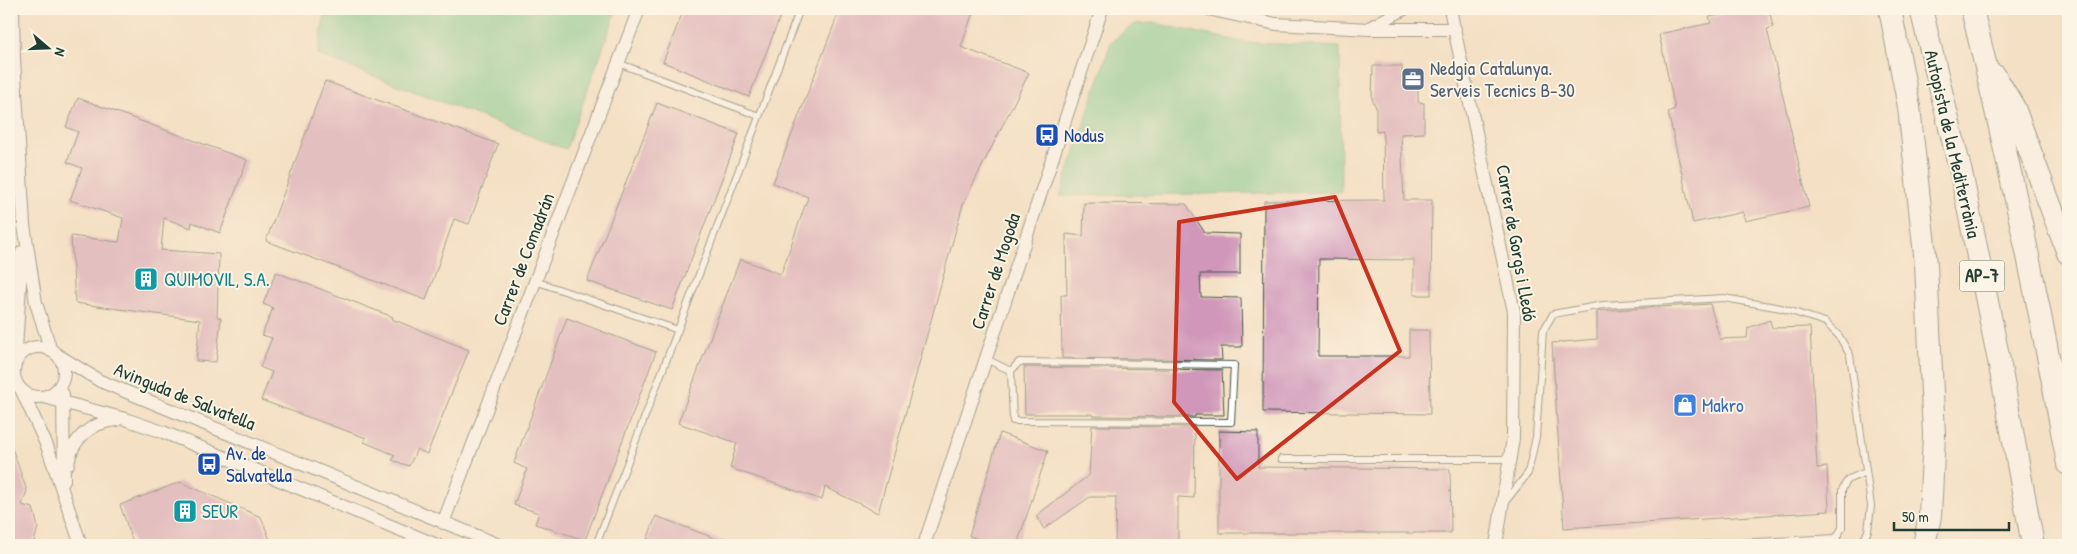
<svg xmlns="http://www.w3.org/2000/svg" width="2077" height="554" viewBox="0 0 2077 554" font-family="'Patrick Hand',sans-serif">
<rect width="100%" height="100%" fill="#fcf5e5"/>
<filter id="ink" filterUnits="userSpaceOnUse"><feTurbulence type="fractalNoise" baseFrequency=".02" numOctaves="2"/><feDisplacementMap in="SourceGraphic" scale="10" xChannelSelector="R" yChannelSelector="G"/><feConvolveMatrix kernelMatrix="1 2 1 2 8 2 1 2 1" color-interpolation-filters="sRGB"/></filter>
<filter id="wash" filterUnits="userSpaceOnUse"><feTurbulence type="fractalNoise" baseFrequency=".0096" numOctaves="4" result="noise"/><feDisplacementMap in="SourceGraphic" scale="20" xChannelSelector="R" yChannelSelector="G"/><feGaussianBlur stdDeviation="1.12" result="paint"/><feColorMatrix in="noise" values="0 0 0 0 0 0 0 0 0 0 0 0 0 0 0 0 0 1.4 0 .05"/><feComposite in="paint" operator="in"/></filter>
<g filter="url(#wash)">
<rect width="100%" height="100%" fill="#f4e0c4"/>
<path fill="#73cc93" stroke="#498464" d="M 325,9 L 617,9 L 566,149 L 318,55 Z
M 1153,23 L 1243,42 L 1340,47 L 1341,192 L 1060,196 L 1111,42 L 1134,24 Z"/>
<g id="blocks">
<path fill="#d097ba" d="M 684,9 L 783,9 L 749,97 L 663,62 Z
M 840,9 L 974,9 L 961,47 L 1029,73 L 963,204 L 878,513 L 825,487 L 822,500 L 730,468 L 737,443 L 678,423 L 740,259 L 781,274 L 808,197 L 773,183 Z
M 1742,9 L 1769,9 L 1773,27 L 1767,29 L 1809,207 L 1745,221 L 1743,212 L 1693,223 L 1668,112 L 1675,109 L 1659,34 L 1711,23 L 1709,17 L 1743,11 Z
M 1373,66 L 1402,66 L 1402,77 L 1418,78 L 1418,102 L 1424,103 L 1424,133 L 1401,134 L 1404,200 L 1432,200 L 1431,295 L 1414,295 L 1414,260 L 1319,259 L 1318,356 L 1409,356 L 1409,330 L 1429,330 L 1430,414 L 1263,412 L 1264,201 L 1384,200 L 1383,131 L 1376,132 L 1376,107 L 1372,99 Z
M 325,81 L 498,144 L 469,224 L 454,219 L 426,300 L 266,241 Z
M 78,98 L 247,160 L 220,233 L 192,222 L 191,228 L 164,218 L 161,250 L 219,254 L 217,317 L 221,318 L 216,362 L 196,361 L 200,320 L 75,303 L 71,236 L 119,242 L 123,218 L 70,200 L 82,168 L 67,162 L 78,132 L 66,127 Z
M 657,103 L 739,134 L 672,310 L 587,281 Z
M 1084,203 L 1186,204 L 1205,233 L 1240,234 L 1240,274 L 1200,274 L 1201,297 L 1241,298 L 1242,347 L 1221,347 L 1222,360 L 1062,358 L 1061,295 L 1067,295 L 1066,234 L 1083,236 Z
M 276,272 L 393,317 L 392,319 L 469,350 L 427,454 L 417,449 L 409,466 L 392,460 L 395,455 L 364,442 L 366,438 L 261,400 L 272,372 L 260,367 L 272,338 L 262,335 L 273,308 L 263,304 Z
M 1710,304 L 1720,339 L 1747,338 L 1748,328 L 1770,320 L 1772,328 L 1810,327 L 1817,468 L 1827,467 L 1829,511 L 1564,528 L 1552,343 L 1597,339 L 1597,311 Z
M 567,318 L 656,352 L 585,540 L 535,524 L 539,513 L 514,505 L 527,469 L 514,463 Z
M 1024,367 L 1222,370 L 1224,415 L 1195,415 L 1195,417 L 1092,416 L 1092,414 L 1025,414 Z
M 1092,426 L 1195,427 L 1194,498 L 1178,497 L 1178,545 L 1115,545 L 1116,497 L 1090,497 L 1044,529 L 1036,516 L 1089,475 Z
M 1219,431 L 1258,432 L 1258,467 L 1450,469 L 1451,533 L 1219,533 Z
M 1000,433 L 1048,451 L 1017,545 L 997,545 L 969,536 Z
M 11,445 L 27,491 L 22,505 L 33,508 L 38,527 L 33,545 L 23,545 L 9,541 L 9,446 Z
M 180,482 L 261,517 L 272,545 L 134,545 L 120,505 Z
M 656,516 L 730,544 L 730,545 L 645,545 Z"/>
</g>
</g>
<g filter="url(#ink)">
<use href="#blocks" fill-opacity="0" stroke="#3f554a" stroke-width="1"/>
<g fill="none" stroke-linecap="round" stroke-linejoin="round">
<g stroke="#3f554a" stroke-width="8">
<path id="lane" d="M 618,63 L 759,116
M 535,281 L 678,330
M 986,359 L 1011,371 L 1013,421 L 1231,422 L 1234,365 L 1019,362 L 1011,371
M 1281,459 L 1509,459
M 1506,501 L 1528,473 L 1536,437 L 1543,331 L 1553,314 L 1603,305 L 1724,298 L 1781,308 L 1825,322 L 1839,336 L 1850,355 L 1871,506 L 1868,531 L 1861,545
M 596,545 L 800,9
M 1698,545 L 1837,538
M 1832,545 L 1842,528 L 1842,490 L 1845,484 L 1849,479 L 1866,472"/>
</g>
<g stroke="#3f554a" stroke-width="14">
<path id="street" d="M 13,9 L 14,58 L 24,225 L 36,303 L 51,351
M 1208,9 L 1276,24 L 1369,29 L 1455,29
M 1450,9 L 1514,312 L 1513,438 L 1496,545
M 1371,27 L 1404,9
M 9,283 L 16,259
M14 372a25 25 0 1 1 50 0a25 25 0 1 1-50 0Z
M 56,354 L 100,381 L 499,545
M 15,365 L 22,252
M 21,389 L 47,446 L 81,545
M 63,394 L 64,481
M 44,397 L 125,419 L 163,432 L 437,545
M 68,464 C 72,438 92,422 117,420
M 443,523 L 639,9
M 924,545 L 1102,9"/>
</g>
<g stroke="#3f554a" stroke-width="24">
<path id="highway" d="M 1890,9 L 1909,107 L 1926,264 L 1934,435 L 1930,516 L 1924,545
M 1921,9 L 1962,177 L 2000,366 L 2033,545
M 1972,9 C 2009,160 2041,311 2068,464
M 1995,76 L 2014,108 L 2068,253"/>
</g>
<use href="#lane" stroke="#fff" stroke-width="6"/>
<use href="#street" stroke="#fff" stroke-width="12"/>
<use href="#highway" stroke="#fff" stroke-width="22"/>
</g>
</g>
<path d="M0 0H2077V554H0ZM 1335,197 L 1400,351 L 1237,479 L 1174,402 L 1179,222 Z" fill="#f4e0c4" fill-opacity=".55" fill-rule="evenodd"/>
<path fill="none" stroke="#c8321e" stroke-width="4" stroke-linejoin="round" d="M 1335,197 L 1400,351 L 1237,479 L 1174,402 L 1179,222 Z"/>
<defs>
<g id="office-square" transform="scale(1.25)"><rect x="-9" y="-9" width="18" height="18" rx="4" fill="#5c6f8a" stroke="#fcf5e5"/><path d="M-6-3h4V-5.5h4V-3h4V5H-6ZM-1-4.5V-3h2v-1.5ZM-6 0V1H6V0Z" fill="#fff"/></g>
<g id="bus-square" transform="scale(1.25)"><rect x="-9" y="-9" width="18" height="18" rx="4" fill="#1a4fb4" stroke="#fcf5e5"/><path d="M-5-6H5V4H4V6H2V4H-2V6H-4V4H-5ZM-3.5-4V0h7V-4ZM-3.5 1.2v1.5H-2V1.2ZM2 1.2v1.5H3.5V1.2Z" fill="#fff"/></g>
<g id="building-square" transform="scale(1.25)"><rect x="-9" y="-9" width="18" height="18" rx="4" fill="#0f9aa8" stroke="#fcf5e5"/><path d="M-4-6H4V6H1V3H-1V6H-4ZM-2.5-4.3h1.7v1.8h-1.7ZM.8-4.3h1.7v1.8H.8ZM-2.5-1h1.7V.8h-1.7ZM.8-1h1.7V.8H.8Z" fill="#fff"/></g>
<g id="shop-square" transform="scale(1.25)"><rect x="-9" y="-9" width="18" height="18" rx="4" fill="#3f7fe0" stroke="#fcf5e5"/><path d="M-5-2.5h2.3a2.7 3.5 0 0 1 5.4 0H5L5.5 6h-11ZM-1.5-2.5h3a1.5 2.3 0 0 0-3 0Z" fill="#fff"/></g>
</defs>
<g fill-rule="evenodd">
<use href="#office-square" x="1413" y="79"/>
<use href="#bus-square" x="1047" y="135"/>
<use href="#building-square" x="146" y="279"/>
<use href="#shop-square" x="1685" y="405"/>
<use href="#bus-square" x="209" y="464"/>
<use href="#building-square" x="185" y="511"/>
</g>
<g text-anchor="middle" stroke-width="4" stroke-linejoin="round" paint-order="stroke">
<rect fill="#fcf5e5" stroke="#617469" stroke-width="1" x="1959.5" y="260.5" width="45" height="31" rx="4"/>
<g font-size="18" font-weight="bold" fill="#1f3d34">
<text x="1982" y="282">AP-7</text>
</g>
<g font-size="19" fill="#4e5e75" stroke="#fcf5e5" text-anchor="start">
<text x="1430" y="75">Nedgia Catalunya.<tspan x="1430" dy="22">Serveis Tecnics B-30</tspan></text>
</g>
<g font-size="19" fill="#164399" stroke="#fcf5e5" text-anchor="start">
<text x="1064" y="142">Nodus</text>
<text x="226" y="460">Av. de<tspan x="226" dy="22">Salvatella</tspan></text>
</g>
<g font-size="19" fill="#1f3d34" stroke="#fcf5e5">
<text transform="translate(1953 144) rotate(77)" y="7">Autopista de la Mediterrània</text>
<text transform="translate(1517 243) rotate(80)" y="7">Carrer de Gorgs i Lledó</text>
<text transform="translate(523 259) rotate(-69)" y="7">Carrer de Comadrán</text>
<text transform="translate(995 271) rotate(-72)" y="7">Carrer de Mogoda</text>
<text transform="translate(185 396) rotate(22)" y="7">Avinguda de Salvatella</text>
</g>
<g font-size="19" fill="#0d838f" stroke="#fcf5e5" text-anchor="start">
<text x="164" y="286">QUIMOVIL, S.A.</text>
<text x="202" y="518">SEUR</text>
</g>
<g font-size="19" fill="#366cbe" stroke="#fcf5e5" text-anchor="start">
<text x="1702" y="412">Makro</text>
</g>
</g>
<rect width="2077" height="554" fill="none" stroke="#fcf5e5" stroke-width="30"/>
<g transform="translate(48 48) rotate(109)" stroke="#fcf5e5" stroke-width="4" paint-order="stroke">
<path d="M0-4L9 19L0 12L-9 19Z" fill="#1f3d34"/>
<text y="-8" font-size="14" font-weight="bold" text-anchor="middle" fill="#1f3d34">N</text>
</g>
<path d="M1894 522v8h115v-8" fill="none" stroke="#1f3d34" stroke-width="2.5"/>
<text x="1902" y="522" font-size="15" fill="#1f3d34" stroke="#fcf5e5" stroke-width="4" paint-order="stroke">50 m</text>
</svg>
